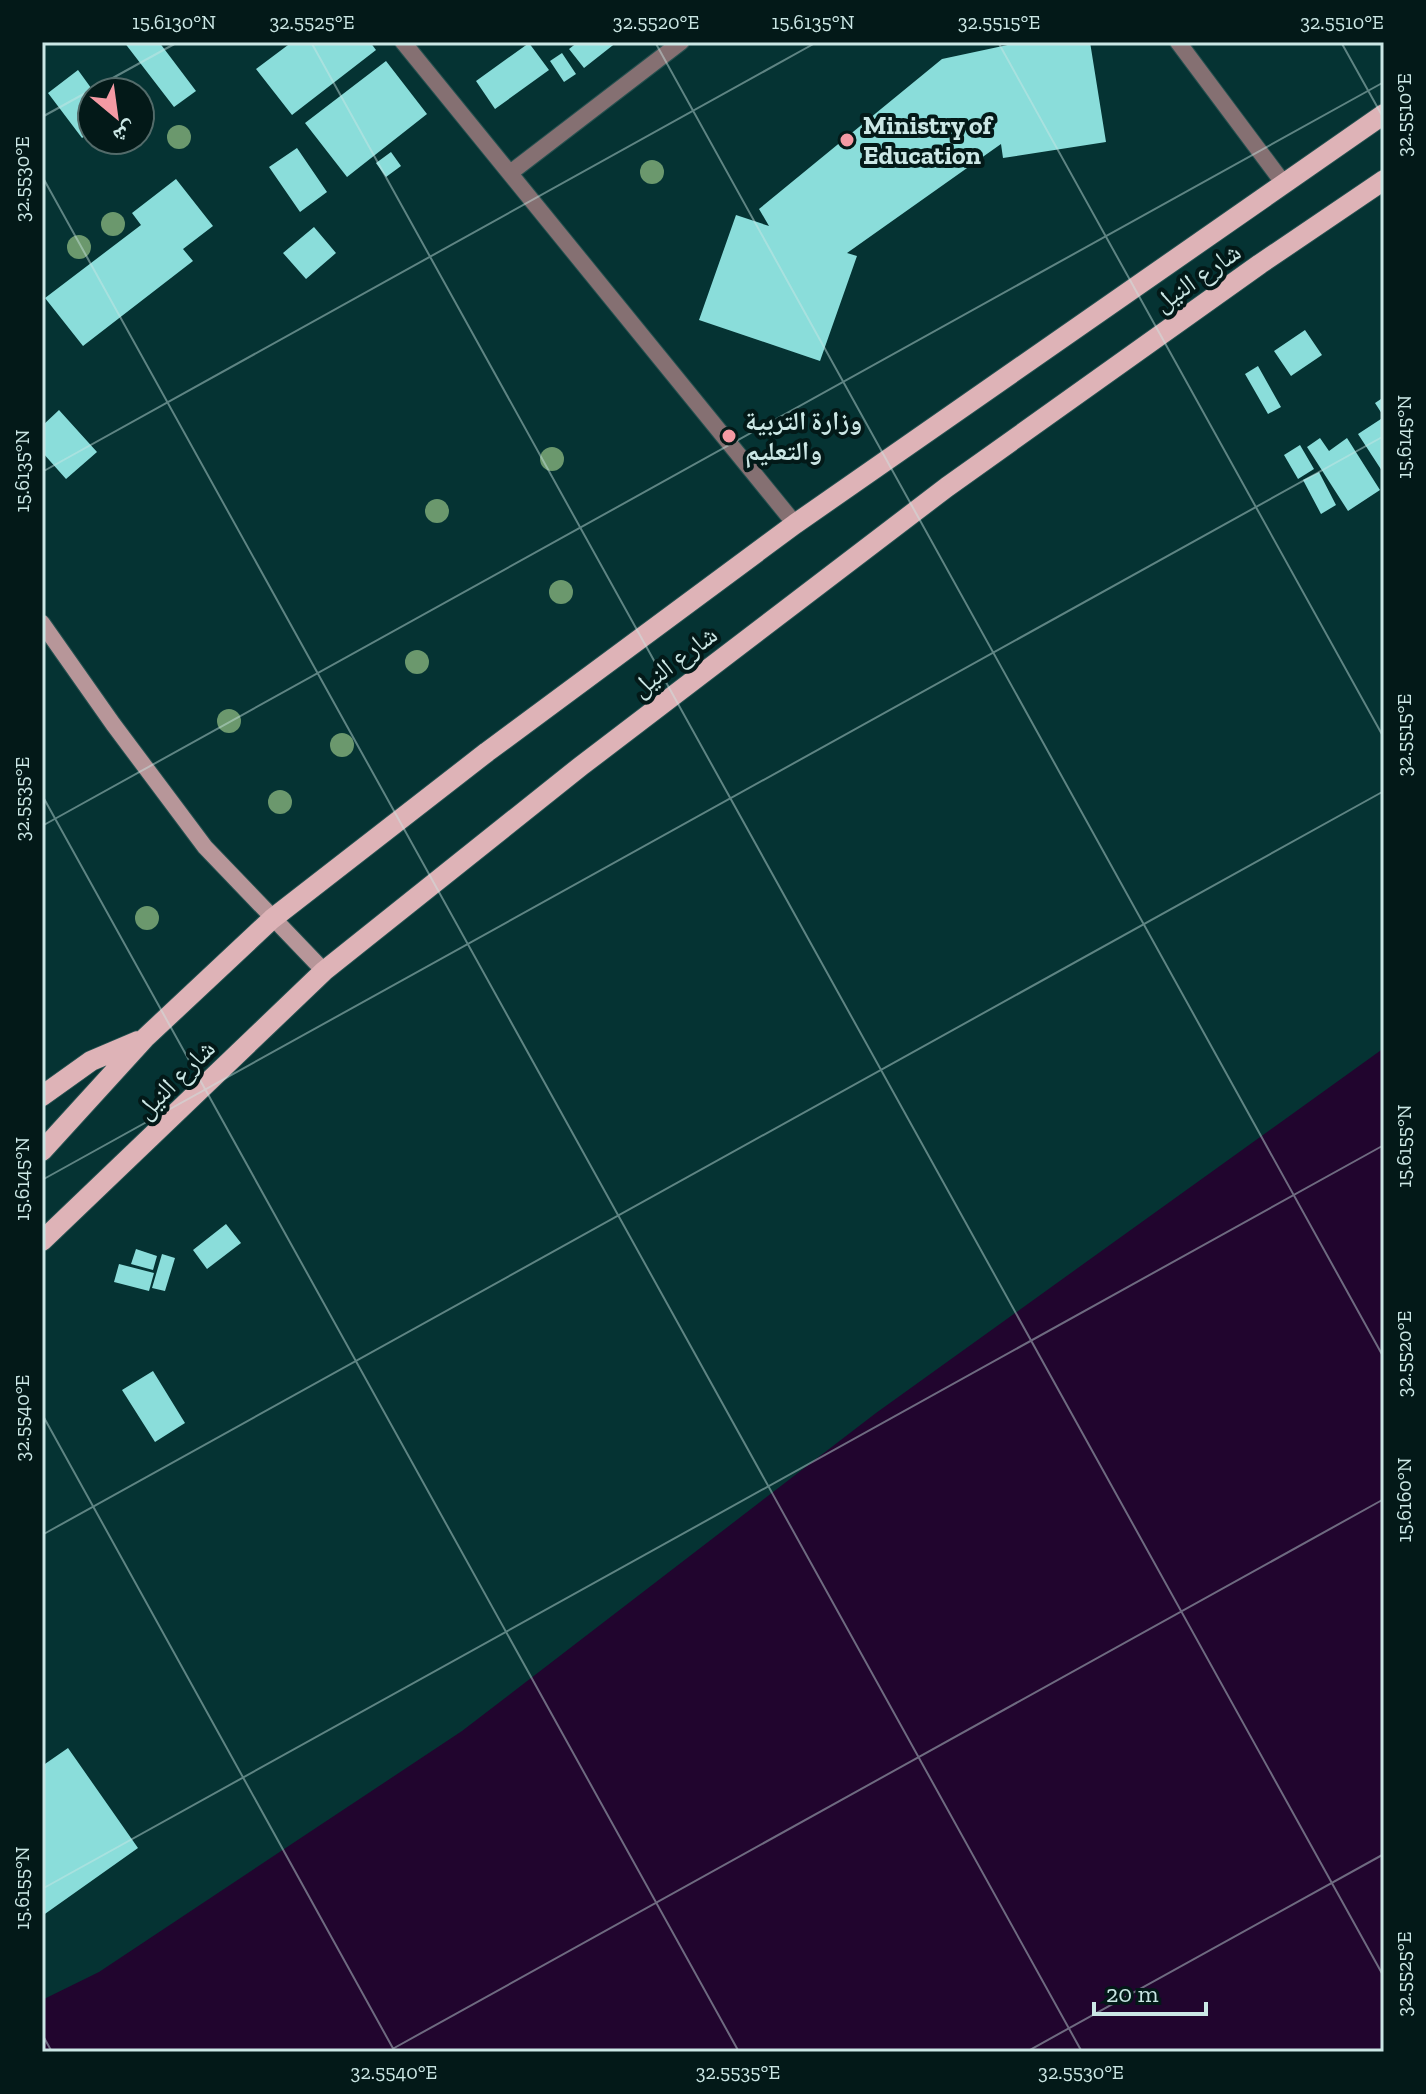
<svg xmlns="http://www.w3.org/2000/svg" width="1426" height="2094" viewBox="0 0 1426 2094" font-family="'Zilla Slab','Noto Naskh Arabic',serif">
<rect width="100%" height="100%" fill="#053333"/>
<path fill="#21052e" d="M 1384,1048 L 1384,2052 L 42,2052 L 42,2000 L 99,1972 L 462,1731 L 876,1413 Z"/>
<path fill="#8addda" d="M 124,42 L 159,42 L 196,91 L 174,107 Z
M 292,42 L 370,42 L 376,50 L 292,115 L 256,69 Z
M 578,42 L 617,42 L 584,68 L 569,49 Z
M 1021,42 L 1090,42 L 1106,142 L 1003,158 L 1001,144 L 847,253 L 857,256 L 820,361 L 699,320 L 736,215 L 769,226 L 759,209 L 942,59 Z
M 529,43 L 549,70 L 495,109 L 476,81 Z
M 562,53 L 576,74 L 564,82 L 550,61 Z
M 386,61 L 427,114 L 347,177 L 305,123 Z
M 78,70 L 94,92 L 92,92 L 92,131 L 82,138 L 48,93 Z
M 297,148 L 327,192 L 300,212 L 269,167 Z
M 391,152 L 401,166 L 386,177 L 376,163 Z
M 176,179 L 213,226 L 183,249 L 193,261 L 83,346 L 45,298 L 141,225 L 132,213 Z
M 314,227 L 336,253 L 306,279 L 283,253 Z
M 1305,330 L 1322,355 L 1291,376 L 1274,351 Z
M 1258,366 L 1281,407 L 1268,414 L 1245,374 Z
M 1384,397 L 1384,474 L 1358,434 L 1384,417 L 1375,403 Z
M 59,410 L 97,452 L 66,479 L 42,452 L 42,426 Z
M 1320,438 L 1329,451 L 1347,438 L 1380,490 L 1348,511 L 1307,447 Z
M 1300,445 L 1314,469 L 1298,479 L 1284,455 Z
M 1319,472 L 1336,505 L 1321,514 L 1303,480 Z
M 226,1224 L 241,1243 L 207,1269 L 193,1250 Z
M 136,1249 L 157,1256 L 153,1270 L 131,1264 Z
M 162,1254 L 175,1258 L 165,1291 L 152,1288 Z
M 119,1264 L 154,1273 L 149,1291 L 114,1282 Z
M 153,1371 L 185,1423 L 155,1442 L 122,1390 Z
M 68,1748 L 138,1848 L 42,1916 L 42,1766 Z"/>
<g fill="none" stroke-linecap="round" stroke-linejoin="round">
<g stroke="#25504f" stroke-width="18">
<path id="lane" d="M 403,42 L 795,524
M 1178,42 L 1284,184
M 510,173 L 681,42"/>
</g>
<g stroke="#25504f" stroke-width="18">
<path id="secondary" d="M 42,623 L 113,724 L 205,847 L 324,971"/>
</g>
<g stroke="#25504f" stroke-width="22">
<path id="primary" d="M 42,1096 L 91,1061 L 138,1041
M 42,1151 L 145,1038 L 272,919 L 487,752 L 795,524 L 1384,114
M 42,1241 L 324,971 L 581,766 L 947,487 L 1260,264 L 1384,180"/>
</g>
<use href="#lane" stroke="#857072" stroke-width="16"/>
<use href="#secondary" stroke="#b79699" stroke-width="16"/>
<use href="#primary" stroke="#deb3b7" stroke-width="20"/>
</g>
<g fill="#6b986d">
<circle cx="179" cy="137" r="12"/>
<circle cx="652" cy="172" r="12"/>
<circle cx="113" cy="224" r="12"/>
<circle cx="79" cy="247" r="12"/>
<circle cx="552" cy="459" r="12"/>
<circle cx="437" cy="511" r="12"/>
<circle cx="561" cy="592" r="12"/>
<circle cx="417" cy="662" r="12"/>
<circle cx="229" cy="721" r="12"/>
<circle cx="342" cy="745" r="12"/>
<circle cx="280" cy="802" r="12"/>
<circle cx="147" cy="918" r="12"/>
</g>
<path fill="none" stroke="#cbe7e5" stroke-width="2" stroke-opacity="0.45" d="M 311,42 L 1384,1977M 655,42 L 1384,1358M 998,42 L 1384,738M 1341,42 L 1384,119M 42,117 L 178,42M 42,176 L 1082,2052M 42,472 L 817,42M 42,795 L 739,2052M 42,826 L 1384,82M 42,1180 L 1384,436M 42,1414 L 395,2052M 42,1535 L 1384,791M 42,1889 L 1384,1145M 42,2034 L 52,2052M 387,2052 L 1384,1499M 1026,2052 L 1384,1854"/>
<g fill="#f49aa4" stroke="#031918" stroke-width="3">
<circle cx="847" cy="140" r="8"/>
<circle cx="729" cy="436" r="8"/>
</g>
<g text-anchor="middle" stroke-width="8" stroke-linejoin="round" paint-order="stroke">
<g font-size="26" font-weight="bold" fill="#cbe7e5" stroke="#031918" text-anchor="start">
<text x="863" y="134">Ministry of<tspan x="863" dy="30">Education</tspan></text>
<text x="745" y="430">وزارة التربية<tspan x="745" dy="30">والتعليم</tspan></text>
</g>
<g font-size="26" fill="#cbe7e5" stroke="#031918">
<text transform="translate(1197 277) rotate(-35)" y="9">شارع النيل</text>
<text transform="translate(674 661) rotate(-37)" y="9">شارع النيل</text>
<text transform="translate(175 1079) rotate(-45)" y="9">شارع النيل</text>
</g>
</g>
<rect width="1426" height="2094" fill="none" stroke="#031918" stroke-width="88"/>
<g transform="translate(116 116) rotate(151)"><circle r="38" fill="#031918" stroke="#536b6a" stroke-width="2"/>
<path d="M0-6L14 30L0 20L-14 30Z" fill="#f49aa4"/>
<text y="-12" font-size="22" font-weight="bold" text-anchor="middle" fill="#cbe7e5">ش</text>
</g>
<path d="M1094 2002v12h112v-12" fill="none" stroke="#cbe7e5" stroke-width="4"/>
<text x="1106" y="2002" font-size="24" fill="#cbe7e5" stroke="#031918" stroke-width="6" paint-order="stroke">20 m</text>
<rect x="44" y="44" width="1338" height="2006" fill="none" stroke="#cbe7e5" stroke-width="3"/>
<g font-size="20" text-anchor="middle" fill="#cbe7e5">
<text x="174" y="29">15.6130°N</text>
<text x="312" y="29">32.5525°E</text>
<text x="656" y="29">32.5520°E</text>
<text x="813" y="29">15.6135°N</text>
<text x="999" y="29">32.5515°E</text>
<text x="1342" y="29">32.5510°E</text>
<text transform="translate(1404 115) rotate(-90)" y="7">32.5510°E</text>
<text transform="translate(22 179) rotate(-90)" y="7">32.5530°E</text>
<text transform="translate(1404 437) rotate(-90)" y="7">15.6145°N</text>
<text transform="translate(22 471) rotate(-90)" y="7">15.6135°N</text>
<text transform="translate(1404 735) rotate(-90)" y="7">32.5515°E</text>
<text transform="translate(22 799) rotate(-90)" y="7">32.5535°E</text>
<text transform="translate(1404 1146) rotate(-90)" y="7">15.6155°N</text>
<text transform="translate(22 1179) rotate(-90)" y="7">15.6145°N</text>
<text transform="translate(1404 1354) rotate(-90)" y="7">32.5520°E</text>
<text transform="translate(22 1418) rotate(-90)" y="7">32.5540°E</text>
<text transform="translate(1404 1500) rotate(-90)" y="7">15.6160°N</text>
<text transform="translate(22 1888) rotate(-90)" y="7">15.6155°N</text>
<text transform="translate(1404 1974) rotate(-90)" y="7">32.5525°E</text>
<text x="394" y="2079">32.5540°E</text>
<text x="738" y="2079">32.5535°E</text>
<text x="1081" y="2079">32.5530°E</text>
</g>
</svg>
